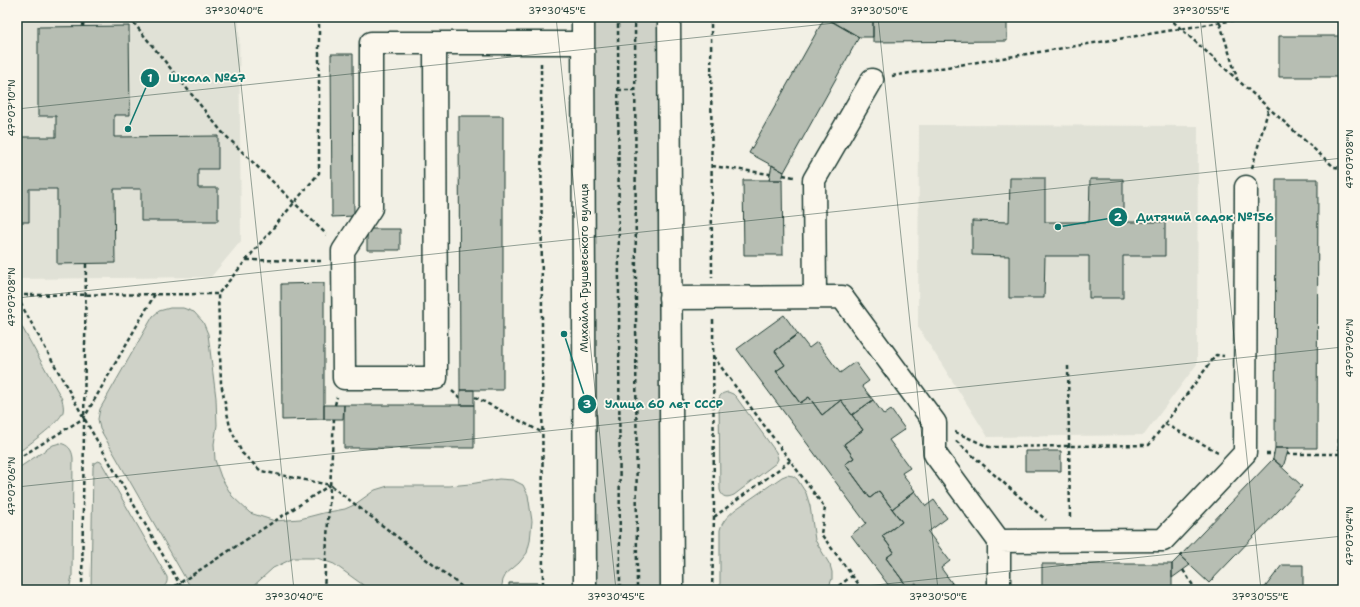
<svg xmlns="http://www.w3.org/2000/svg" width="1360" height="607" viewBox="0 0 1360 607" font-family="'Shantell Sans',sans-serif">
<rect width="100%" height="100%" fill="#f2f0e5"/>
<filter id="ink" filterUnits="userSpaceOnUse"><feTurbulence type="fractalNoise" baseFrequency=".025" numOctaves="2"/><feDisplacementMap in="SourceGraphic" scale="8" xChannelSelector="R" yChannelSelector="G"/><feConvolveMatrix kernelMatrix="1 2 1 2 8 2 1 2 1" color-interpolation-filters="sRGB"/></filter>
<g filter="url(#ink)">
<path fill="#e0e1d6" d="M 17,17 L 239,17 L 241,241 L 211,277 L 17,279 Z
M 919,125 L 1198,126 L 1197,364 L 1144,435 L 988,437 L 918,327 Z"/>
<path fill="#cfd2c8" stroke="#77887e" d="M 592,17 L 660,17 L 662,590 L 595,590 Z
M 170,308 L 183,308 L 194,312 L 203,322 L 208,334 L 216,398 L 217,425 L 214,444 L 215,460 L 221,477 L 232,496 L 250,513 L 275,521 L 300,519 L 323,513 L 345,509 L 354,505 L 375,490 L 388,486 L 449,486 L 470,484 L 499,479 L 513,480 L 523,485 L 528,495 L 532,521 L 530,541 L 527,553 L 519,563 L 506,574 L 503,580 L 501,590 L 370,590 L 334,564 L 317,558 L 294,558 L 273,568 L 249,590 L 192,590 L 100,429 L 98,419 L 100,409 L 153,316 L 159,311 Z
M 17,318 L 62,399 C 63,404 64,408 63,412 C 59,423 33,441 23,449 L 17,452 Z
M 728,392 L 733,394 L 736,397 L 776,452 L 778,459 L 776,463 L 734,495 C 727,498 722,498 720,490 L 719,399 C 720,394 723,393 728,392 Z
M 60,443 C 68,445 72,449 73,458 L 72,576 L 69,590 L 17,590 L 17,469 L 53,445 Z
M 98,461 L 101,462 L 167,577 C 168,584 165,586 159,590 L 91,590 L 93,467 L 94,463 Z
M 787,475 L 793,476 L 797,479 L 806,493 L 810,506 L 815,540 L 830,565 L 832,572 L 832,579 L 829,586 L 823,590 L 720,590 L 720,530 C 722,521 729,515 736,509 L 782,477 Z"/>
<path fill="#b7beb3" stroke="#1f3d34" d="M 825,17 L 859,37 L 784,172 L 749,153 Z
M 831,17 L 873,17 L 873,37 L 859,37 L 829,20 Z
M 873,17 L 1007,17 L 1007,41 L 873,42 Z
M 129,26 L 130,115 L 114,115 L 114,137 L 218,136 L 218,169 L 198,169 L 198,188 L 218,188 L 218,221 L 141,221 L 141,189 L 114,189 L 115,263 L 57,264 L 57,189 L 29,189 L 29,222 L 17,222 L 17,137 L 56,137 L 56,116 L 38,116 L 38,27 Z
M 1279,36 L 1343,36 L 1343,77 L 1279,77 Z
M 331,54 L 353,54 L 354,216 L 332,217 Z
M 459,116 L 503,116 L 503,390 L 460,390 Z
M 772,165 L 784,172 L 782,180 L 769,180 Z
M 1010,178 L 1045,178 L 1045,222 L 1089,222 L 1090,179 L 1123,179 L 1123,222 L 1165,222 L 1165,256 L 1123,256 L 1123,298 L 1089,298 L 1089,256 L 1045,256 L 1044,298 L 1009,298 L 1009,256 L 972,255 L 972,221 L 1009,222 Z
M 1276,179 L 1318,179 L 1317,448 L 1275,448 Z
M 743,180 L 782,180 L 783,255 L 744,255 Z
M 367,229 L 400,229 L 400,250 L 367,250 Z
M 324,283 L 324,419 L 282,420 L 281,284 Z
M 784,315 L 798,334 L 775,351 L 785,365 L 776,371 L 800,403 L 809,397 L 822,415 L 841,400 L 863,430 L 844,444 L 854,458 L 845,464 L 870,498 L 879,491 L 902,522 L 882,536 L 894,552 L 886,558 L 909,589 L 916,583 L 921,590 L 892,590 L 851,535 L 866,523 L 737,349 Z
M 798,334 L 809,348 L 817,342 L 840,373 L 855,362 L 869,381 L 862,386 L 873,400 L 852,415 L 841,400 L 822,415 L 809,397 L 800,403 L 776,371 L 785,365 L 775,351 Z
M 460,390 L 474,390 L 474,405 L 460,405 Z
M 873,400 L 884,415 L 891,410 L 905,429 L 889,440 L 910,468 L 902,473 L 915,491 L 892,509 L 879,491 L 870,498 L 845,464 L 854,458 L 844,444 L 863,430 L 852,415 Z
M 324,405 L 344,405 L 343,419 L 324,419 Z
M 344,405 L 474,405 L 474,448 L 344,448 Z
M 1275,448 L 1289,448 L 1283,467 L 1273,459 Z
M 1025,451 L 1061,451 L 1061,471 L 1025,471 Z
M 1273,459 L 1302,486 L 1209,583 L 1180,556 Z
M 915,491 L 926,506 L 934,500 L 947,518 L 928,532 L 950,561 L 941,568 L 952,583 L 942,590 L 921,590 L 916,583 L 909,589 L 886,558 L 894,552 L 882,536 L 902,522 L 892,509 Z
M 1180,556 L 1190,565 L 1172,578 L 1172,564 Z
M 1042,564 L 1172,564 L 1172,590 L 1042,590 Z
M 1282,565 L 1303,565 L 1303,590 L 1263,590 Z
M 509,583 L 539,583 L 540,590 L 509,590 Z
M 952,583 L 957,590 L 942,590 Z"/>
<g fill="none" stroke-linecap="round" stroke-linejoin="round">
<g stroke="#1f3d34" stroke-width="25">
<path id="minor" d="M 583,17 L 585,590
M 669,17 L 672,590
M 435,43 L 436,378 L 344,378 L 343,251 L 371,208 L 371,43 C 441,43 512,43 583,43
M 815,297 L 814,180 L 872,80
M 670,298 L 842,297 L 935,423 L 935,454 L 999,541 L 999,590
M 999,541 L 1163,540 L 1245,453 L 1246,187"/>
</g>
<path stroke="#1f3d34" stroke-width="2.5" stroke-dasharray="4 3" stroke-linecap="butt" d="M 129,17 L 222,132 L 327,235
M 319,17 L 319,173 L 218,294 L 221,383 L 230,427 L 242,453 L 261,471 L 330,485 L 466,590
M 618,17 L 620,590
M 635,17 L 637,590
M 711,17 L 712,278
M 1168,17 L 1334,167 L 1343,168
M 1218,17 L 1237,78
M 83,26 L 84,17
M 541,63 L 543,590
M 892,76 L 1253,17
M 618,90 L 635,90
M 712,166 L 770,174
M 1252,168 L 1269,107
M 783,175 L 794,177
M 247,260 L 323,261
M 17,295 L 218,294
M 17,297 L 84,418 L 183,590
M 713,356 L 825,508 L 821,534 L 863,590
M 1068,366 L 1070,520
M 452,391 L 460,398
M 475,397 L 543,433
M 335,405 L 337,397
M 1165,424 L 1218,452
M 955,432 L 989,447 L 1149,445 L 1216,355 L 1224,356
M 956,441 L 1046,520
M 1266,454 L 1274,454
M 1287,454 L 1339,454 L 1339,439 L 1343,439
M 17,459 L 84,418 L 155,294
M 714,517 L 790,461
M 1183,570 L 1196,590
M 82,590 L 86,264
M 169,590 L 330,485
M 324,590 L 334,419
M 712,590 L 714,517 L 713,319
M 833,590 L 852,576"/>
<use href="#minor" stroke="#fbf7ec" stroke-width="22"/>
</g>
</g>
<path fill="none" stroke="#1f3d34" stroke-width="1" stroke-opacity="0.45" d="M 234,17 L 294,590M 556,17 L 616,590M 878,17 L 938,590M 1200,17 L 1261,590M 17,109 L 892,17M 17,298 L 1343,158M 17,487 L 1343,347M 828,590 L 1343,536"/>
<g text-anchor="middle" stroke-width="3.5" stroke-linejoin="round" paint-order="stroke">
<g font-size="11" fill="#1f3d34" stroke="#fbf7ec">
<text transform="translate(584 268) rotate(-90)" y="4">Михайла Грушевського вулиця</text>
</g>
</g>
<path fill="none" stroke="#0f766e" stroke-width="1.5" d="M128 129L150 78M1058 227L1118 217M564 334L587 404"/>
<g fill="#0f766e" stroke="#fbf7ec" stroke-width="1.5">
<circle cx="128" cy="129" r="4"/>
<circle cx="1058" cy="227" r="4"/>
<circle cx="564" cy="334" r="4"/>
<circle cx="150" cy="78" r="10"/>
<circle cx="1118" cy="217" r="10"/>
<circle cx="587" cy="404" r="10"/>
</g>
<g font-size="12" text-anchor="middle" font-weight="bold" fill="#fff">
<text x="150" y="82">1</text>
<text x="1118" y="221">2</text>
<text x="587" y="408">3</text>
</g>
<g font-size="12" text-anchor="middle" font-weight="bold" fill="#0f766e" stroke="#fbf7ec" stroke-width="3.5" stroke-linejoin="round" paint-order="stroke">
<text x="207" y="82">Школа №67</text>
<text x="1205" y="221">Дитячий садок №156</text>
<text x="664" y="408">Улица 60 лет СССР</text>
</g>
<rect width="1360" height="607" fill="none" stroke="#fbf7ec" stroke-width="44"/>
<rect x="22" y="22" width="1316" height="563" fill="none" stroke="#1f3d34" stroke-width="1.5"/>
<g font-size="10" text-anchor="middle" fill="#1f3d34">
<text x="234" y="14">37°30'40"E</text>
<text x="557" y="14">37°30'45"E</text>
<text x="879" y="14">37°30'50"E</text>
<text x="1201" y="14">37°30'55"E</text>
<text transform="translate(11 108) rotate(-90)" y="4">47°07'10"N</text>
<text transform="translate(1349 159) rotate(-90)" y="4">47°07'08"N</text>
<text transform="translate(11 297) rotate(-90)" y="4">47°07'08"N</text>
<text transform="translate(1349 348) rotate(-90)" y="4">47°07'06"N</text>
<text transform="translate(11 486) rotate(-90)" y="4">47°07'06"N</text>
<text transform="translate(1349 536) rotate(-90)" y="4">47°07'04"N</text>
<text x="294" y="600">37°30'40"E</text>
<text x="616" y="600">37°30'45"E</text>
<text x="938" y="600">37°30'50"E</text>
<text x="1260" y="600">37°30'55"E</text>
</g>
</svg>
